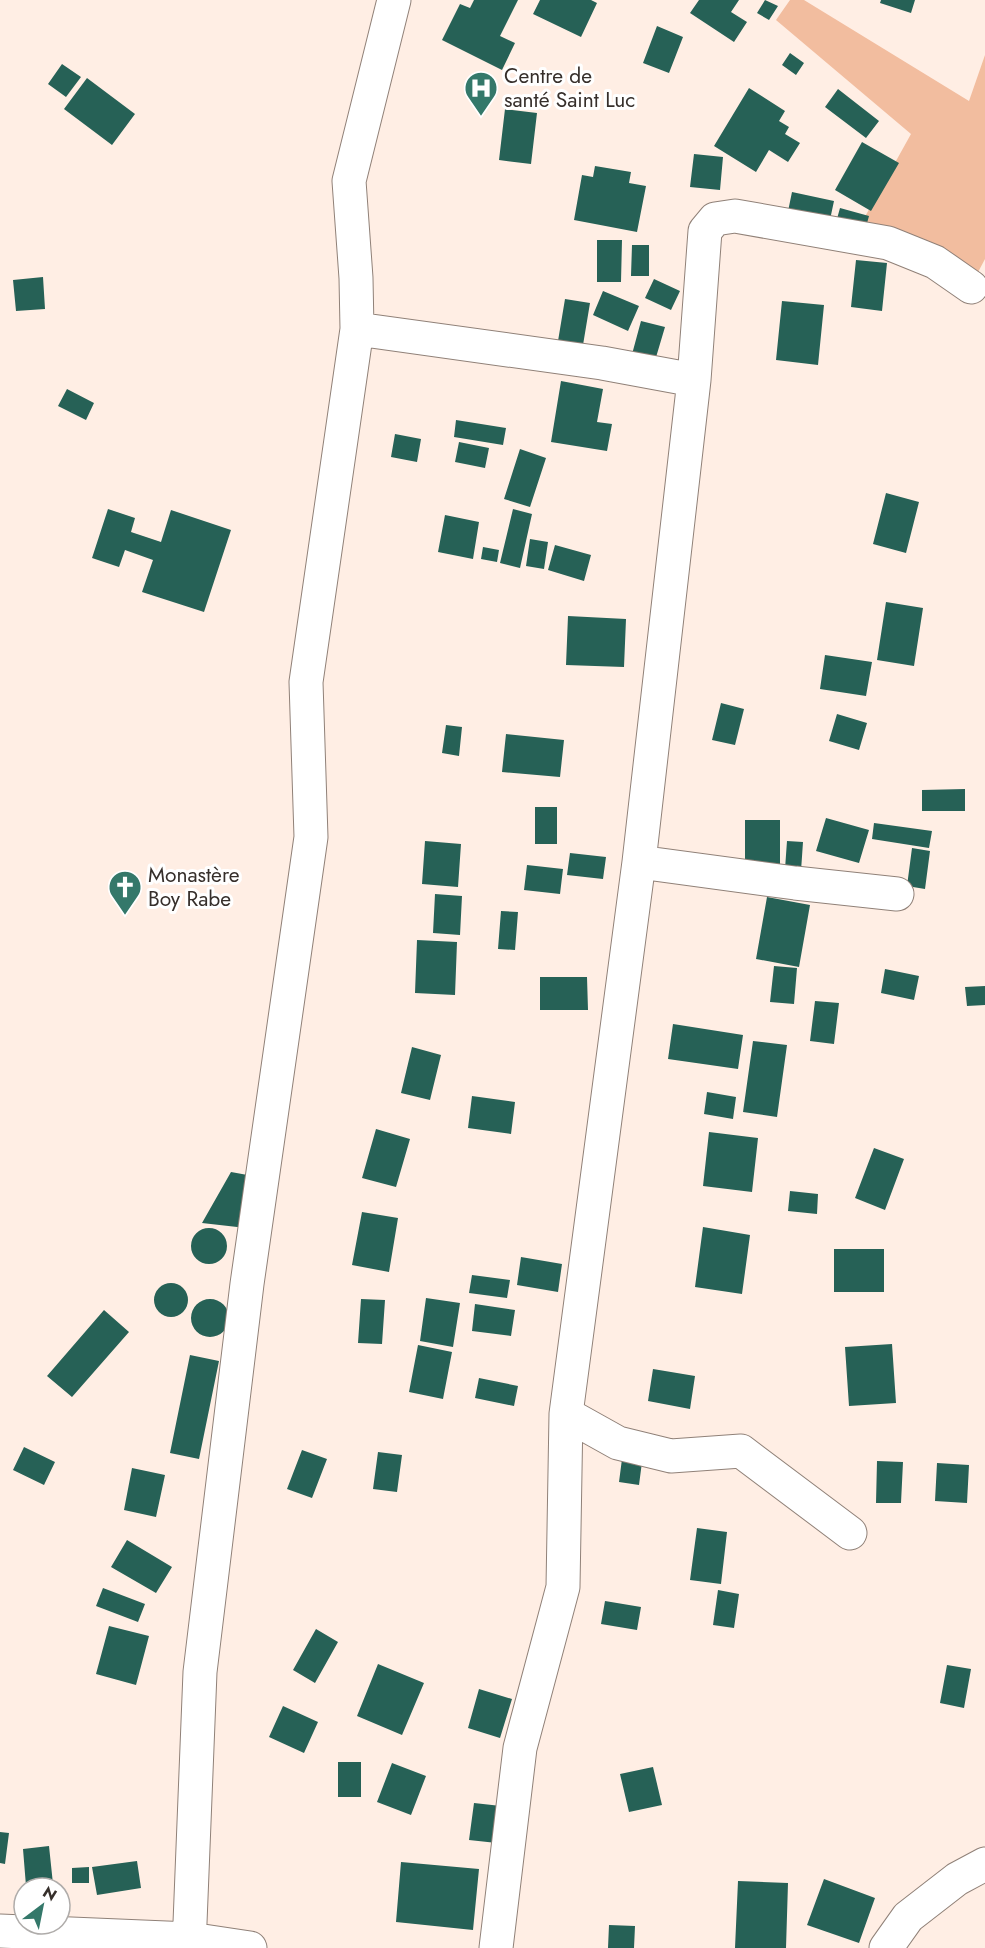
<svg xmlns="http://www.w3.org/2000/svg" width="985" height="1948" viewBox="0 0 985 1948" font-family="Jost,sans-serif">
<rect width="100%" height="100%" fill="#ffeee4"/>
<path fill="#f2bd9f" d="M 790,0 L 804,0 L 969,101 L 985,55 L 985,259 L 976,276 L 857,231 L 911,134 L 776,20 Z"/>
<path fill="#266156" d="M 474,0 L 518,0 L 500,36 L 515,43 L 502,70 L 442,40 L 460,4 L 470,8 Z
M 540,0 L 591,0 L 597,3 L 581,37 L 533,14 Z
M 699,0 L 739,0 L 731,12 L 747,22 L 734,42 L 690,13 Z
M 765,0 L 778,6 L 769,20 L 757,13 Z
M 881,0 L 915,0 L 911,13 L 880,3 Z
M 657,26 L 683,37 L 669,73 L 643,63 Z
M 790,53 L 804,63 L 796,75 L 782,65 Z
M 62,64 L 81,77 L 66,97 L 48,84 Z
M 87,78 L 135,114 L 112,145 L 64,109 Z
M 749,88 L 785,111 L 779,121 L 789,127 L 785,134 L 800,143 L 788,162 L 769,150 L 756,172 L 714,146 Z
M 838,89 L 879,121 L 866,138 L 825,107 Z
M 505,109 L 537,113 L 531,164 L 499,160 Z
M 862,142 L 899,163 L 871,211 L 835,190 Z
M 694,154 L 723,157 L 720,190 L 690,187 Z
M 595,166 L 631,172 L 629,183 L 646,186 L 637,232 L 574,220 L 582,175 L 593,177 Z
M 792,192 L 834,201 L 828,229 L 786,221 Z
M 840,208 L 869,216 L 864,234 L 835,226 Z
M 597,240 L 622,240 L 621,282 L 597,282 Z
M 632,245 L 649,245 L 649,276 L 631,276 Z
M 856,260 L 887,263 L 882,311 L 851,307 Z
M 43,277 L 45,309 L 16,311 L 13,280 Z
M 654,279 L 680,291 L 671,310 L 645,298 Z
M 603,291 L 639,306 L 628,331 L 593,315 Z
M 565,299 L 590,303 L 583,345 L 558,341 Z
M 782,301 L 824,305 L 818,365 L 776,360 Z
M 641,321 L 665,327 L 654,364 L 631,358 Z
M 561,381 L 603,389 L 597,422 L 612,424 L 607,451 L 551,442 Z
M 67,389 L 94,403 L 86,420 L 58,406 Z
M 456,420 L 506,428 L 503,445 L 454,437 Z
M 395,434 L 421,439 L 417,462 L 391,457 Z
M 459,442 L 489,448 L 485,468 L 455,462 Z
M 520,449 L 546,458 L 530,507 L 504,499 Z
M 886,493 L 919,502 L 906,553 L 873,544 Z
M 108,509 L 135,518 L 131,532 L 161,542 L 171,510 L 231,530 L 204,612 L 142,592 L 153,560 L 125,550 L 119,567 L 92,558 Z
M 513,509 L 532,514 L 520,568 L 500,563 Z
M 445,515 L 479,522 L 473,559 L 438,552 Z
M 530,539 L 548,542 L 544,569 L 526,566 Z
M 555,545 L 591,555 L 584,581 L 548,570 Z
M 483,547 L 499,550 L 497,562 L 481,559 Z
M 886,602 L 923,608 L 914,666 L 877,660 Z
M 568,616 L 626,619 L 624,667 L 566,665 Z
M 825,655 L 872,662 L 866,696 L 820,689 Z
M 721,703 L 744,709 L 735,745 L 712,740 Z
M 837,714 L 867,723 L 859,750 L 829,741 Z
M 446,725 L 462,727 L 459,756 L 442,753 Z
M 506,734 L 564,740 L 560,777 L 502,772 Z
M 965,789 L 965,811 L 922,811 L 922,790 Z
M 535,807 L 557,807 L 557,844 L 535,844 Z
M 826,818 L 869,830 L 859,863 L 816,851 Z
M 745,820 L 780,820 L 780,866 L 745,866 Z
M 874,823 L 932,831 L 929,848 L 872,839 Z
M 425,841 L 461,844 L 458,887 L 422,884 Z
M 787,841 L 803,842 L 801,871 L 785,869 Z
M 912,848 L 930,851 L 925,889 L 907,886 Z
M 570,853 L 606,857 L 603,879 L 567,875 Z
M 527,865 L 563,869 L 560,894 L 524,890 Z
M 435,894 L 462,896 L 460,935 L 433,933 Z
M 767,897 L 810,905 L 799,967 L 756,959 Z
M 501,911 L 518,912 L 515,950 L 498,949 Z
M 417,940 L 457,942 L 455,995 L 415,993 Z
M 774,966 L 797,968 L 794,1004 L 770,1002 Z
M 885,969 L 919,976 L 914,1000 L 881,993 Z
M 540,977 L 587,977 L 588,1010 L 540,1010 Z
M 985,986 L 985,1005 L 967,1006 L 965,987 Z
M 815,1001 L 839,1003 L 834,1044 L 810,1041 Z
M 673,1024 L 743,1035 L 738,1069 L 668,1059 Z
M 753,1041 L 787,1045 L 777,1117 L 743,1112 Z
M 412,1047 L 441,1055 L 430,1100 L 401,1093 Z
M 707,1092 L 736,1097 L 733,1119 L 704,1114 Z
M 472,1096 L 515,1102 L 511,1134 L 468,1128 Z
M 376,1129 L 410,1139 L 396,1187 L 362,1178 Z
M 709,1132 L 758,1138 L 752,1192 L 703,1186 Z
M 874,1148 L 904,1159 L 885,1210 L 855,1198 Z
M 231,1172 L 253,1176 L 246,1228 L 202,1223 Z
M 790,1191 L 818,1194 L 817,1214 L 788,1211 Z
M 362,1212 L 398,1218 L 389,1272 L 352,1265 Z
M 703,1227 L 750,1235 L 742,1294 L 695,1287 Z
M191 1246a18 18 0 1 1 36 0a18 18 0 1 1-36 0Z
M 834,1249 L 884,1249 L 884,1292 L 834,1292 Z
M 521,1257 L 562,1264 L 558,1292 L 517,1285 Z
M 472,1275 L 510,1280 L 507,1298 L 469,1293 Z
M154 1300a17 17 0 1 1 34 0a17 17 0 1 1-34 0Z
M 426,1298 L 460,1303 L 453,1347 L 420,1341 Z
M191 1318a19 19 0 1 1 38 0a19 19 0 1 1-38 0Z
M 361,1299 L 385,1300 L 382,1344 L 358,1343 Z
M 475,1304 L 515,1310 L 511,1336 L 472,1331 Z
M 104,1310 L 129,1332 L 72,1397 L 47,1376 Z
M 892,1344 L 896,1403 L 849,1406 L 845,1347 Z
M 418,1345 L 452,1352 L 443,1399 L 409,1392 Z
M 190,1355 L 219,1361 L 199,1459 L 170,1453 Z
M 653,1369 L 695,1376 L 690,1409 L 648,1401 Z
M 479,1378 L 518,1386 L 514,1406 L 475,1398 Z
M 24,1447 L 55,1462 L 44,1485 L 13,1470 Z
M 302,1450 L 327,1459 L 312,1498 L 287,1489 Z
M 378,1452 L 402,1455 L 397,1492 L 373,1489 Z
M 622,1459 L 642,1462 L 639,1485 L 619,1482 Z
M 877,1461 L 903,1462 L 901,1503 L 876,1503 Z
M 937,1463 L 969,1465 L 967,1503 L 935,1501 Z
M 132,1468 L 165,1475 L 156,1517 L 124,1510 Z
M 697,1528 L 727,1532 L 721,1584 L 690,1580 Z
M 127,1540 L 172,1567 L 156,1593 L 111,1567 Z
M 103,1588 L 145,1604 L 138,1622 L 96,1606 Z
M 718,1590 L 739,1594 L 734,1628 L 713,1625 Z
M 605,1601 L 641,1607 L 637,1630 L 601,1624 Z
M 109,1626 L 149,1636 L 136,1685 L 96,1674 Z
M 316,1629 L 338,1642 L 315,1683 L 293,1670 Z
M 378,1664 L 424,1683 L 402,1735 L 357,1716 Z
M 947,1665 L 971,1669 L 964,1708 L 940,1703 Z
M 479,1689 L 512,1699 L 500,1738 L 468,1728 Z
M 283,1706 L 318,1722 L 304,1753 L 269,1737 Z
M 338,1762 L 361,1762 L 361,1797 L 338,1797 Z
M 392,1763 L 426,1776 L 411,1815 L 377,1802 Z
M 653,1767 L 662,1805 L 629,1812 L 620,1774 Z
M 474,1803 L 511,1807 L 506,1844 L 469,1840 Z
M 0,1832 L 9,1833 L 5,1864 L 0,1863 Z
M 49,1846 L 53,1884 L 26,1886 L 23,1849 Z
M 137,1861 L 141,1888 L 97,1895 L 92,1867 Z
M 401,1862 L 479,1869 L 473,1930 L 396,1922 Z
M 89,1867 L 89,1883 L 72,1883 L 72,1868 Z
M 824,1879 L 875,1898 L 859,1943 L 807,1925 Z
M 738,1881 L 788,1883 L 786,1948 L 735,1948 Z
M 609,1925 L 635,1926 L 634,1948 L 608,1948 Z"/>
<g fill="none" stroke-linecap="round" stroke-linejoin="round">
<g stroke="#908178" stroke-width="35">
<path id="minor" d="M 357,329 L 602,363 L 694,380
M 639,862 L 795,883 L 897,894
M 566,1414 L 618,1443 L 671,1456 L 741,1451 L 850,1533
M 0,1931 L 190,1939 L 250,1948
M 189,1948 L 200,1672 L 247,1284 L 311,837 L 306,682 L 357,329 L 356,278 L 349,181 L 394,0
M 496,1948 L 520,1748 L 563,1587 L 566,1414 L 639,862 L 694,380 L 705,231 L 715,219 L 735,216 L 888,243 L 935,262 L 971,287
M 886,1948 L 908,1917 L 957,1879 L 985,1864"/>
</g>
<use href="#minor" stroke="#fff" stroke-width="33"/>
</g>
<defs>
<g id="hospital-pin" transform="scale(1.725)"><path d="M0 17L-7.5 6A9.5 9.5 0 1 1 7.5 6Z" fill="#34786a" stroke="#fff"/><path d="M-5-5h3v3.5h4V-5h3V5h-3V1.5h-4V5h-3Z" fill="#fff"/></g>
<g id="church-pin" transform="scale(1.725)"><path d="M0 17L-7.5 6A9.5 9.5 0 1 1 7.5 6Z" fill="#34786a" stroke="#fff"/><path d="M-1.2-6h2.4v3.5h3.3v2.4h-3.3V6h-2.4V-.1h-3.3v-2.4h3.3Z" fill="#fff"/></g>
</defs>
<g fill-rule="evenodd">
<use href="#hospital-pin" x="481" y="88"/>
<use href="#church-pin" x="125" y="887"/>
</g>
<g text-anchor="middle" stroke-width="6" stroke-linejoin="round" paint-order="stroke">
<g font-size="21" fill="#362f2b" stroke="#fff" text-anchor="start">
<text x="504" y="83">Centre de<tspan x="504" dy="24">santé Saint Luc</tspan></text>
<text x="148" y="882">Monastère<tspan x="148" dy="24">Boy Rabe</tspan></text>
</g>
</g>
<g transform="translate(42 1906) rotate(32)"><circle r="28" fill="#ffffff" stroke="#afacaa" stroke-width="1.5"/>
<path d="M0-4.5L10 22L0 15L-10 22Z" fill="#34786a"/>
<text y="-9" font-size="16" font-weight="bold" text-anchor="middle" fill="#362f2b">N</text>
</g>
</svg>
